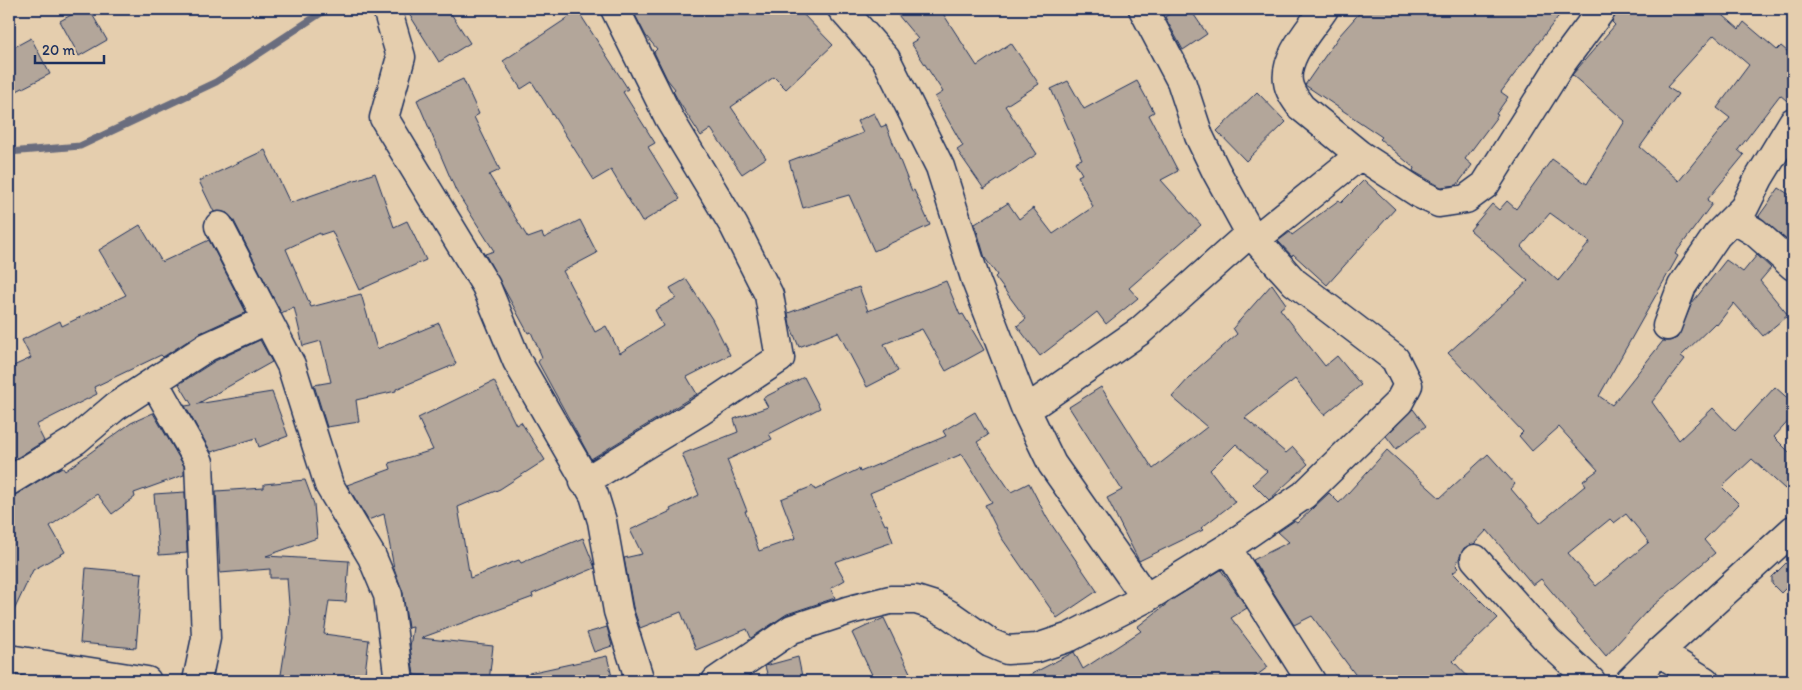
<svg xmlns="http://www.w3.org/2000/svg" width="1802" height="690" viewBox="0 0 1802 690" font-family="Itim,sans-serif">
<rect width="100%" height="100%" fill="#e5ceae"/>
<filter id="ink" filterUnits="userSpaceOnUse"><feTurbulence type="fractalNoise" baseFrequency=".02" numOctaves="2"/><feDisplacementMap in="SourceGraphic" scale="10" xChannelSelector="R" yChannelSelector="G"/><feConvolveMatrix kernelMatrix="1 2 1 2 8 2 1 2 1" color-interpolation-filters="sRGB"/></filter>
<g filter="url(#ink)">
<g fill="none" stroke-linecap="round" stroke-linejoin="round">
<path stroke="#6b6d7e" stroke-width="7" d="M 9,152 L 80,146 L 216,82 L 327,9"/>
</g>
<path fill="#b3a69a" stroke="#1b2f5e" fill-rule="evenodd" d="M 82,9 L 89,9 L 107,40 L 79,56 L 60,21 Z
M 406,9 L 448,9 L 470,43 L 439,62 Z
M 632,9 L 798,9 L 833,45 L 786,89 L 774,77 L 731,107 L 766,158 L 742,174 L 711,129 L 701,136 L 679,102 L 673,91 L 675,89 L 667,79 L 654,52 L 657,49 L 646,36 Z
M 893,9 L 940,9 L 977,66 L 1011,43 L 1039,84 L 1005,106 L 1037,154 L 984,189 L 957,150 L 963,146 L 935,97 L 943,92 L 911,43 L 918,39 Z
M 1176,9 L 1190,9 L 1207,34 L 1183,50 L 1165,17 Z
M 1363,9 L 1564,9 L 1501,92 L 1508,97 L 1496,114 L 1498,115 L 1465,159 L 1472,165 L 1457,185 L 1441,187 L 1413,171 L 1414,168 L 1380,139 L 1382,137 L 1305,85 L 1339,36 Z
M 1617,9 L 1716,9 L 1739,29 L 1744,22 L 1777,50 L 1781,46 L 1793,56 L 1793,106 L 1780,95 L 1738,150 L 1744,155 L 1707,200 L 1712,204 L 1675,254 L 1678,256 L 1599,396 L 1612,405 L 1663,341 L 1670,341 L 1677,338 L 1692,303 L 1726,260 L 1743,272 L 1757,255 L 1771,268 L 1760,281 L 1788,315 L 1763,336 L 1734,303 L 1717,325 L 1715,323 L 1681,356 L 1685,359 L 1652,402 L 1679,440 L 1713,408 L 1735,431 L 1775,387 L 1793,403 L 1793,416 L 1774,437 L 1793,456 L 1793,481 L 1785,489 L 1752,459 L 1722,487 L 1739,504 L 1704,540 L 1715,553 L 1647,611 L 1606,656 L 1541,579 L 1533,585 L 1487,530 L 1474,544 L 1464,548 L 1456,565 L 1459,568 L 1453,573 L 1498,618 L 1453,661 L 1472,681 L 1360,681 L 1312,616 L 1294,625 L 1253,560 L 1289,542 L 1278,532 L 1294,521 L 1297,523 L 1329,493 L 1339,503 L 1387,450 L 1440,498 L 1488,454 L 1515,484 L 1511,489 L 1540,523 L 1586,485 L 1583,481 L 1598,470 L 1559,427 L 1532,451 L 1519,436 L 1523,432 L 1448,353 L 1528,281 L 1470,230 L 1492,204 L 1499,210 L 1507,201 L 1516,209 L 1552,159 L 1587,184 L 1625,121 L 1572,75 L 1615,25 L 1612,22 ZM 1714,35 L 1749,65 L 1717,108 L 1730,118 L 1679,181 L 1640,147 L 1678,94 L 1667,87 ZM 1550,213 L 1590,242 L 1558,281 L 1521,247 ZM 1626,514 L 1649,542 L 1596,586 L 1568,553 L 1610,519 L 1614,523 Z
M 578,11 L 628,89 L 623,92 L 655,143 L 648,147 L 680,199 L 642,222 L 611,170 L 594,180 L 532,82 L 521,89 L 503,61 Z
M 31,38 L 50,74 L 9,95 L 9,50 Z
M 463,79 L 479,114 L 474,117 L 500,170 L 489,175 L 528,238 L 542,233 L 544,238 L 580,220 L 597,253 L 563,271 L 595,332 L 606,326 L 620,353 L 663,326 L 655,310 L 676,298 L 670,288 L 686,279 L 712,319 L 730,355 L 687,377 L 697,394 L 591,459 L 538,362 L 542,357 L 531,332 L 528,333 L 485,254 L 494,251 L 456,191 L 417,100 Z
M 1068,81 L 1084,109 L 1137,81 L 1154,112 L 1149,115 L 1178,171 L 1161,180 L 1201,225 L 1129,288 L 1138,298 L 1106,324 L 1097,312 L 1040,356 L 1017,326 L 1026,319 L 995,277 L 997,275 L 985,258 L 975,224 L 1008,203 L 1019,219 L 1033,208 L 1053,234 L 1093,207 L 1078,176 L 1082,174 L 1075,162 L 1082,159 L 1051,89 Z
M 1257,92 L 1286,122 L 1246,161 L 1217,131 Z
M 874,113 L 881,127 L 886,125 L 912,191 L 914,190 L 930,225 L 874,251 L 849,195 L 803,208 L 789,161 L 863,133 L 857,121 Z
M 265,150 L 290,203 L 375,173 L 394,227 L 407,221 L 426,260 L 359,290 L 332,231 L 320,235 L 320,233 L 286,249 L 311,307 L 361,294 L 377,349 L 439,323 L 456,364 L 396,389 L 396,391 L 356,400 L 359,422 L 327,427 L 314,385 L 331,382 L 321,341 L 303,346 L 294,307 L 281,313 L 233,219 L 227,213 L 214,212 L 199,181 Z
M 1364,180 L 1395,209 L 1327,285 L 1293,254 L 1292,256 L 1278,241 L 1290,232 L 1292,235 L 1339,200 L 1341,203 Z
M 1779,188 L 1793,197 L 1793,239 L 1790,243 L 1759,216 Z
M 140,225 L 162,262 L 209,240 L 246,312 L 200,333 L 163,357 L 161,355 L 94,387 L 97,394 L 36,425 L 44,441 L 9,463 L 9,368 L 31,358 L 22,340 L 60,321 L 62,326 L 126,295 L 99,250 Z
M 946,281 L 960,315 L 963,314 L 984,350 L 946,371 L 922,329 L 884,344 L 898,371 L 867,387 L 838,332 L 799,347 L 790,325 L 788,313 L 859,287 L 868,311 Z
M 1272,284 L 1286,304 L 1280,309 L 1325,366 L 1337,356 L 1361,385 L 1324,415 L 1295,379 L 1245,418 L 1286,453 L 1293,447 L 1308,464 L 1269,500 L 1253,484 L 1267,471 L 1236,444 L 1210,470 L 1235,502 L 1201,528 L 1203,530 L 1139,561 L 1107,498 L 1122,490 L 1069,407 L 1101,387 L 1153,469 L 1207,427 L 1172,397 L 1197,369 L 1237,334 L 1233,328 Z
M 260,340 L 272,362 L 197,404 L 272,392 L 288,436 L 259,447 L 256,438 L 211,452 L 185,406 L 192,405 L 179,384 L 215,361 Z
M 804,377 L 820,408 L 769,434 L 772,439 L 727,460 L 747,511 L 745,511 L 759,551 L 796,538 L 781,499 L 813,486 L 815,490 L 859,469 L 860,472 L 946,436 L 943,431 L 975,412 L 988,435 L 977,442 L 1011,492 L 1029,483 L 1047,518 L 1097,591 L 1057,618 L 1001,537 L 985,505 L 992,502 L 962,454 L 870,493 L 885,525 L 887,524 L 893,542 L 835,562 L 845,580 L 831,588 L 835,598 L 787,614 L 751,638 L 747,629 L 696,650 L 681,612 L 640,628 L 633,607 L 624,558 L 642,554 L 630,530 L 671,511 L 670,509 L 699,495 L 682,454 L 738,432 L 734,419 L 768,407 L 763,398 Z
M 494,381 L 516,425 L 521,422 L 545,460 L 500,489 L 458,507 L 470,578 L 519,560 L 521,563 L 583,538 L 595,568 L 532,594 L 533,597 L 421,638 L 493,646 L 489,681 L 414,675 L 410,647 L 413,627 L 408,628 L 403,593 L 394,568 L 384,514 L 368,520 L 347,485 L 391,469 L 389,463 L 433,450 L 418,418 Z
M 1413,409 L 1426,426 L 1396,449 L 1386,436 Z
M 153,413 L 184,466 L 184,475 L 134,493 L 135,497 L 112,514 L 97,494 L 50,526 L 65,552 L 33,570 L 9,621 L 9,497 L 17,494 L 62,467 L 65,471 L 131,423 Z
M 305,480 L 314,504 L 317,538 L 266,556 L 349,561 L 346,602 L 329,601 L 324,634 L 369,640 L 364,681 L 280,681 L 290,617 L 287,578 L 270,578 L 270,569 L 220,573 L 216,491 L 264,488 L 264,484 Z
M 185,492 L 187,553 L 159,555 L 154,494 Z
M 1793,556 L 1793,581 L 1781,593 L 1772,584 L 1772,577 Z
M 86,568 L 142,573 L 136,648 L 80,643 Z
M 1221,570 L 1247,608 L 1231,618 L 1268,667 L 1249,681 L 1018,681 L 1074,652 L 1083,669 L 1141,631 L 1137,627 L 1173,599 Z
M 884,618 L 914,681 L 875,681 L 852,633 Z
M 607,627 L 612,646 L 594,652 L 587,633 Z
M 607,656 L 613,681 L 530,681 L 529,673 Z
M 798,657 L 803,681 L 769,681 L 765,666 Z"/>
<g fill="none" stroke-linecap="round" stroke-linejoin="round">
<g stroke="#1b2f5e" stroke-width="31">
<path id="minor" d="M 387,9 L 401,57 L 384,118 L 486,286 L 517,361 L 594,495 L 602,521 L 618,611 L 640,681
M 842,9 L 886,59 L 940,167 L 976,281 L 1026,410 L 1052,464 L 1146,598
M 1324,9 C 1311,29 1284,56 1288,82 C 1289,91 1296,100 1301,107 L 1360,155 L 1420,194 L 1439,203 L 1466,199 L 1485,185 L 1561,64 L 1602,9
M 1735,220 L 1755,232 L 1793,266
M 219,226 L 291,365 L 329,485 L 372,557 L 388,595 L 399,681
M 1256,239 L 1360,155
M 1667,326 L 1682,286 L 1717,235 L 1744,208 L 1759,178 L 1793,122
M 154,382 L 199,462 L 206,638 L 197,681
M 1026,410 L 1140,331 L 1250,233
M 9,481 L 76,440 L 115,407 L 207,347 L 267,320
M 584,482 L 699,412 L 780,358 L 769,295 L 734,226 L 669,118 L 615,9
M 1227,548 L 1311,681
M 1475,559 L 1548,641 L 1591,681
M 1659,652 L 1705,681
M 9,659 L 147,681
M 716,681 L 792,629 L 850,610 L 890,600 L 916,600 L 932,605 L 950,615 L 990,643 L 1007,650 L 1037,648 L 1070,637 L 1146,598 L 1227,548 L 1304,495 L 1399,402 L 1408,385 L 1395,359 L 1294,282 L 1250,233 L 1216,171 L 1199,136 L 1181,81 L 1143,9
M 1630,681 L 1659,652 L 1793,530"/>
</g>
<use href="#minor" stroke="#e5ceae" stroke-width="28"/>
</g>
</g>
<rect width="1802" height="690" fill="none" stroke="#e5ceae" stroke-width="30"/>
<rect x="15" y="15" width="1772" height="660" fill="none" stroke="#1b2f5e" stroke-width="2" filter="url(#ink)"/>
<path d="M35 55v8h69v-8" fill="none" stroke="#1b2f5e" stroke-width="2.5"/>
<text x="42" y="55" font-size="15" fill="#1b2f5e" stroke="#e5ceae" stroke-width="4" paint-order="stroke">20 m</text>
</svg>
